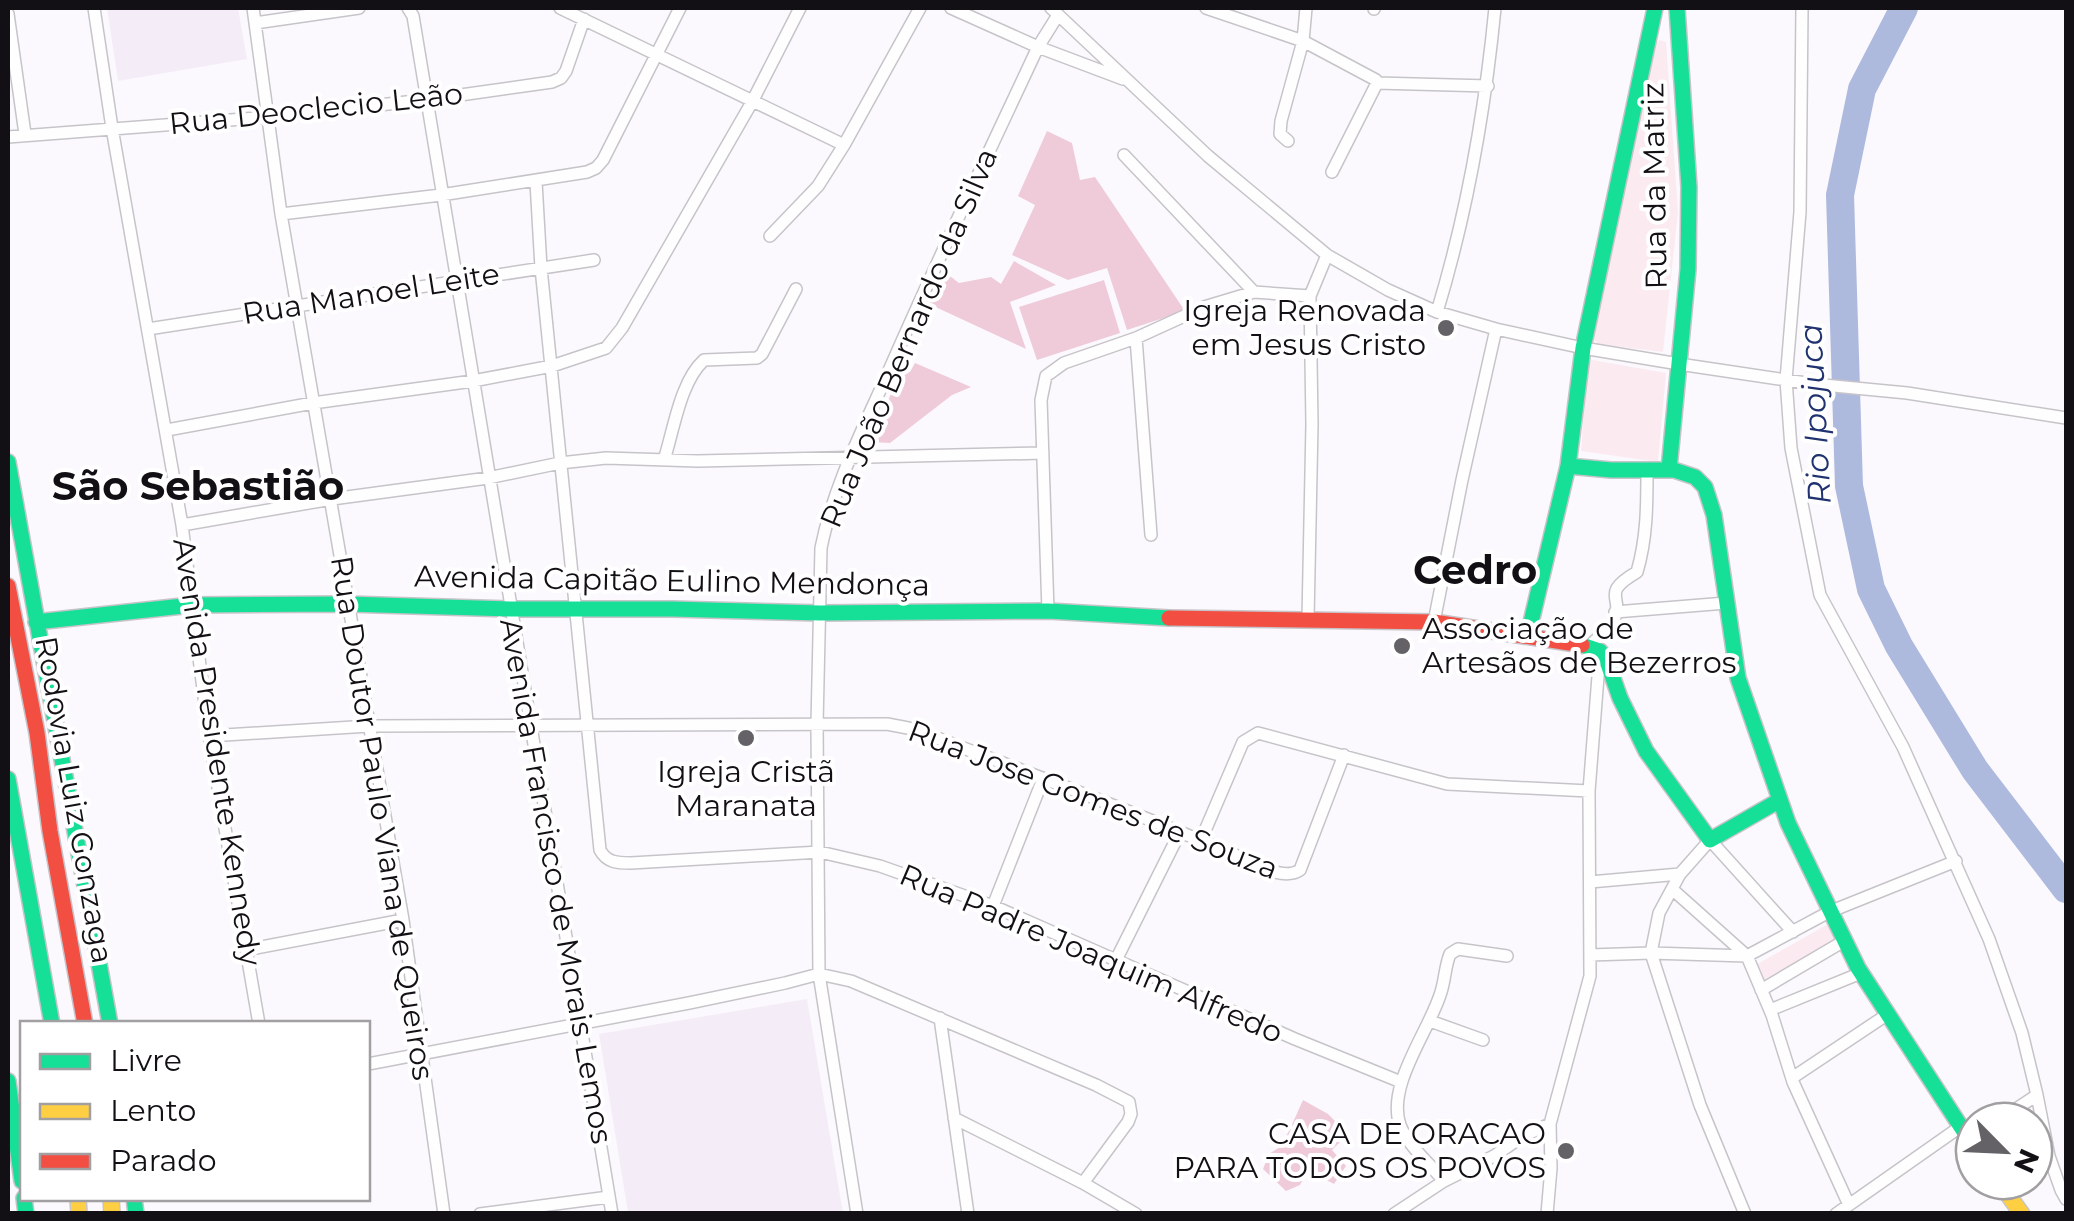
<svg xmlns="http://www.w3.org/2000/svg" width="2074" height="1221" viewBox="0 0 2074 1221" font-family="Montserrat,sans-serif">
<rect width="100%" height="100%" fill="#fbf9fd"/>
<path fill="#f4edf8" d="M 107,8 L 238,8 L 247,59 L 118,81 Z
M 807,999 L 843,1213 L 628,1213 L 599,1034 Z"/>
<path fill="#fbebf1" d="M 1660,40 L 1666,42 L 1678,212 L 1663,352 L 1598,344 L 1592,338 L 1654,44 Z
M 1587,359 L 1666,373 L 1658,462 L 1581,451 Z
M 1828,924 L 1836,941 L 1762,984 L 1754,966 Z"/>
<path fill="#efcbd9" d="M 1047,131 L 1072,143 L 1080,180 L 1095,177 L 1185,311 L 1127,330 L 1107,268 L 1068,280 L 1012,255 L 1035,205 L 1018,196 Z
M 1014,261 L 1056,285 L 1010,302 L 1026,349 L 929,304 L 946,273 L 959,283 L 991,277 L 1001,284 Z
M 1104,280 L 1120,333 L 1037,360 L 1019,307 Z
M 915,363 L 971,387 L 952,395 L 890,443 L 872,442 L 901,368 L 910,372 Z
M 1303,1100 L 1328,1114 L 1348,1134 L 1332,1150 L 1346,1166 L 1334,1184 L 1315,1174 L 1306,1173 L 1300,1185 L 1286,1191 L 1263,1169 L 1269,1154 L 1280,1147 L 1290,1129 Z"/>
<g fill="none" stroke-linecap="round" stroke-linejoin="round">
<path stroke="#adbade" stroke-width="28" d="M 1904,8 L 1862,89 L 1840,195 L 1849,486 L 1871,589 L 1899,646 L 1975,770 L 2066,889"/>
<g stroke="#c7c4c9" stroke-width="14">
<path id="street" d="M 94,8 L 112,128 L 182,525 L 209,736 L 259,1024
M 253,8 L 281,214 L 403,920 L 444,1214
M 408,8 L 413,16 L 612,1214
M 560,8 L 844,145
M 951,8 L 1038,47 L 1123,79
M 1051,8 L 1208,156 L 1327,255 L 1388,290 L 1437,312 L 1496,329 L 1583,348 L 1679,364 L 1813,384 L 1907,393 L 2066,418
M 1206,8 L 1303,41 L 1376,80 L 1377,83 L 1332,172
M 1802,8 L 1800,212 L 1786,380 L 1791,448 L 1820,595 L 1903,747 L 1989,939 L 2022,1033 L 2037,1095 L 2049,1156 L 2061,1190 L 2066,1199
M 1374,9 L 1374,8
M 8,14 L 25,134
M 255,23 L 359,8
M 1377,83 L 1488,86
M 8,137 L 268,117 L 425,100 L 552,82 L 561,78 L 566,71 L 584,19
M 1288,141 L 1280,134 L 1281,121 L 1303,41 L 1306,8
M 1124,155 L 1254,292
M 536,182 L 541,268 L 600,850 C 607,863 618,863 631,863 L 820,852 L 880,866 L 993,906 L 1295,1039 L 1401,1082
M 281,214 L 441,195 L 587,172 L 596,168 L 603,160 L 680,8
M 770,236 L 818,186 L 844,145 L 920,8
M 1437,312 C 1467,213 1485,111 1495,8
M 148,329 L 594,260
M 1136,338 L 1151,535
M 167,430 L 313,403 L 473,381 L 552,366 L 606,348 L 622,328 L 752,102 L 800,8
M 664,460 C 674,429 680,382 704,360 L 757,358 L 762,354 L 796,289
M 182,525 L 332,499 L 488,478 L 560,463 L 606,458 L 698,461 L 1043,453
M 1048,611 L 1041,400 L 1046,376 L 1064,363 L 1136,338 L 1204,307 L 1254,292 L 1310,296
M 1615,612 L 1726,603
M 1308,619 L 1312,424 L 1310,296 L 1327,255
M 1434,622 L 1462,480 L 1496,329
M 1588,647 C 1595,640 1608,631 1613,622 C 1626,596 1598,595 1637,572 C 1647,538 1647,505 1647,470
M 209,736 L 369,726 L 887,724 L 908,728 L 932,736 C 1033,775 1136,812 1235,855 C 1253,862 1282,882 1300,870 L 1344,755
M 1201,840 L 1243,742 L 1258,733 L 1447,784 L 1589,791
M 1590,882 L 1680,874
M 1672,889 L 1747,956 L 1772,1015 L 1793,1082 L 1849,1205
M 993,906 L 1043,779
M 246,950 L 403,920
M 1590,955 L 1651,953 L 1747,956 L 1829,912 L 1956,861
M 1116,960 L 1180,832
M 1761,990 L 1844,941
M 1770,1010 L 1861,973
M 940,1018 L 968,1214
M 1430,1021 L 1483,1040
M 368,1064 L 689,1003 L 785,983 L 819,974 L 851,981 L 1096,1085 L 1129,1102 L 1131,1114 L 1128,1122 L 1083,1183
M 1792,1078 L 1888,1014
M 954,1118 L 1083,1183 L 1136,1214
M 1998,1121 L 2037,1095
M 1444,1181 C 1430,1164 1408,1146 1400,1125 C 1386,1085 1430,1030 1441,992 C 1445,980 1445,966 1450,954 L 1458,949 L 1507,956
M 480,1214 L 609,1197
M 857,1214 L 819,974 L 817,724 L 821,548 C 833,488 862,431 887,375 C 935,265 987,156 1038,47 L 1058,15
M 1394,1214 L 1444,1181 L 1494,1156 L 1523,1136 L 1550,1124
M 1547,1214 L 1551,1168 L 1550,1124 L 1590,976 L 1589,791 L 1600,651
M 1745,1214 L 1700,1105 L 1651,953 L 1659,913 L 1680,874 L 1710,840 L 1793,932
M 1836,1214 L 1960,1127"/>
</g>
<g stroke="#c7c4c9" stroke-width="18">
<path id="fast" d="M 8,462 L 110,1024
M 1568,466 L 1611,470 L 1674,470 L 1695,477 L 1705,487 L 1714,515 L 1738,678 L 1788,823 L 1858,968 L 1974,1147
M 1669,469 L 1688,269 L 1689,187 L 1677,8
M 36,622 L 192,605 L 347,604 L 511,609 L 673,609 L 820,613 L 1048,611 L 1169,618
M 1528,635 L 1568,466 L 1583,348 L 1655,8
M 1582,645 L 1600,651 L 1608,664 L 1620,698 L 1646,751 L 1710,840 L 1780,800
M 8,779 L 52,1024
M 8,1081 L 22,1181
M 24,1198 L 26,1214
M 134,1198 L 136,1214"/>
</g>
<g stroke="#c7c4c9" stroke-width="18">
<path id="slow" d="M 1998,1181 L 2022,1214
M 78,1198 L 79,1214
M 111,1198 L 112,1214"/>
</g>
<g stroke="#c7c4c9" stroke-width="18">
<path id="jam" d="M 8,586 L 37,733 L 50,831 L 85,1024
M 1169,618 L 1434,622 L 1582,645"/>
</g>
<use href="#street" stroke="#fefeff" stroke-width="11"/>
<use href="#fast" stroke="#16e098" stroke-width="15"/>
<use href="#slow" stroke="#ffcf43" stroke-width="15"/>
<use href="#jam" stroke="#f24e42" stroke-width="15"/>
</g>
<g fill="#646266" stroke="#fff" stroke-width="4">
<circle cx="1446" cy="328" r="10"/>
<circle cx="1402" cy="646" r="10"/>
<circle cx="746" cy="738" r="10"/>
<circle cx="1566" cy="1151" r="10"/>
</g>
<g text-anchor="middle" stroke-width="8" stroke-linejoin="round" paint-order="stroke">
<g font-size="30" fill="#131015" stroke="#fff">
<text transform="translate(316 109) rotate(-6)" y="10">Rua Deoclecio Leão</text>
<text transform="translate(1655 186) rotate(-91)" y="10">Rua da Matriz</text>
<text transform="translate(371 294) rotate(-9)" y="10">Rua Manoel Leite</text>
<text transform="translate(909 338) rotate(-67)" y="10">Rua João Bernardo da Silva</text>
<text transform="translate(672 581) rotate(1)" y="10">Avenida Capitão Eulino Mendonça</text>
<text transform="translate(217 752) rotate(81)" y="10">Avenida Presidente Kennedy</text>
<text transform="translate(74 800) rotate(80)" y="10">Rodovia Luiz Gonzaga</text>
<text transform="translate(1093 800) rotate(21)" y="10">Rua Jose Gomes de Souza</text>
<text transform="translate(382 818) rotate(81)" y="10">Rua Doutor Paulo Viana de Queiros</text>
<text transform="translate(556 881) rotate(80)" y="10">Avenida Francisco de Morais Lemos</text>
<text transform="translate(1091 954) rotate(23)" y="10">Rua Padre Joaquim Alfredo</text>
</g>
<g font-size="30" fill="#131015" stroke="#fff" text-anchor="end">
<text x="1426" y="321">Igreja Renovada<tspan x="1426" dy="34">em Jesus Cristo</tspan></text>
<text x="1422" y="639" text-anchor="start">Associação de<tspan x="1422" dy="34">Artesãos de Bezerros</tspan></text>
<text x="746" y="782" text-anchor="middle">Igreja Cristã<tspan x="746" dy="34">Maranata</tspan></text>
<text x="1546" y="1144">CASA DE ORACAO<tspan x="1546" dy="34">PARA TODOS OS POVOS</tspan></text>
</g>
<g font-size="32" font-style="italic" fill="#20326f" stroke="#fff">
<text transform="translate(1815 414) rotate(-93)" y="11">Rio Ipojuca</text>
</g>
<g font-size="40" font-weight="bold" fill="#131015" stroke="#fff">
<text x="198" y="500">São Sebastião</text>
<text x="1475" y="584">Cedro</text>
</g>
</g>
<rect width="2074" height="1221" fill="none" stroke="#131015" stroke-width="20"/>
<rect x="20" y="1021" width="350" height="180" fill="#ffffff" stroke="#a19fa1" stroke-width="2.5"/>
<rect x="40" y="1054" width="50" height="15" fill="#16e098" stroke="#a19fa1" stroke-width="2.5"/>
<text x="110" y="1071" font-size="30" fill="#131015">Livre</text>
<rect x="40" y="1104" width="50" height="15" fill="#ffcf43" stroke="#a19fa1" stroke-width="2.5"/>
<text x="110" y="1121" font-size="30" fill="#131015">Lento</text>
<rect x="40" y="1154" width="50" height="15" fill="#f24e42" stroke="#a19fa1" stroke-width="2.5"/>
<text x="110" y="1171" font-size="30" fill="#131015">Parado</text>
<g transform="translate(2004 1151) rotate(114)"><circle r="48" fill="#ffffff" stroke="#a19fa1" stroke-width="2.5"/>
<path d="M0-8L18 38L0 25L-18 38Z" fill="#646266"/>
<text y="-15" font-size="28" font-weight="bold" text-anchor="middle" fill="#131015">N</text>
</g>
</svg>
